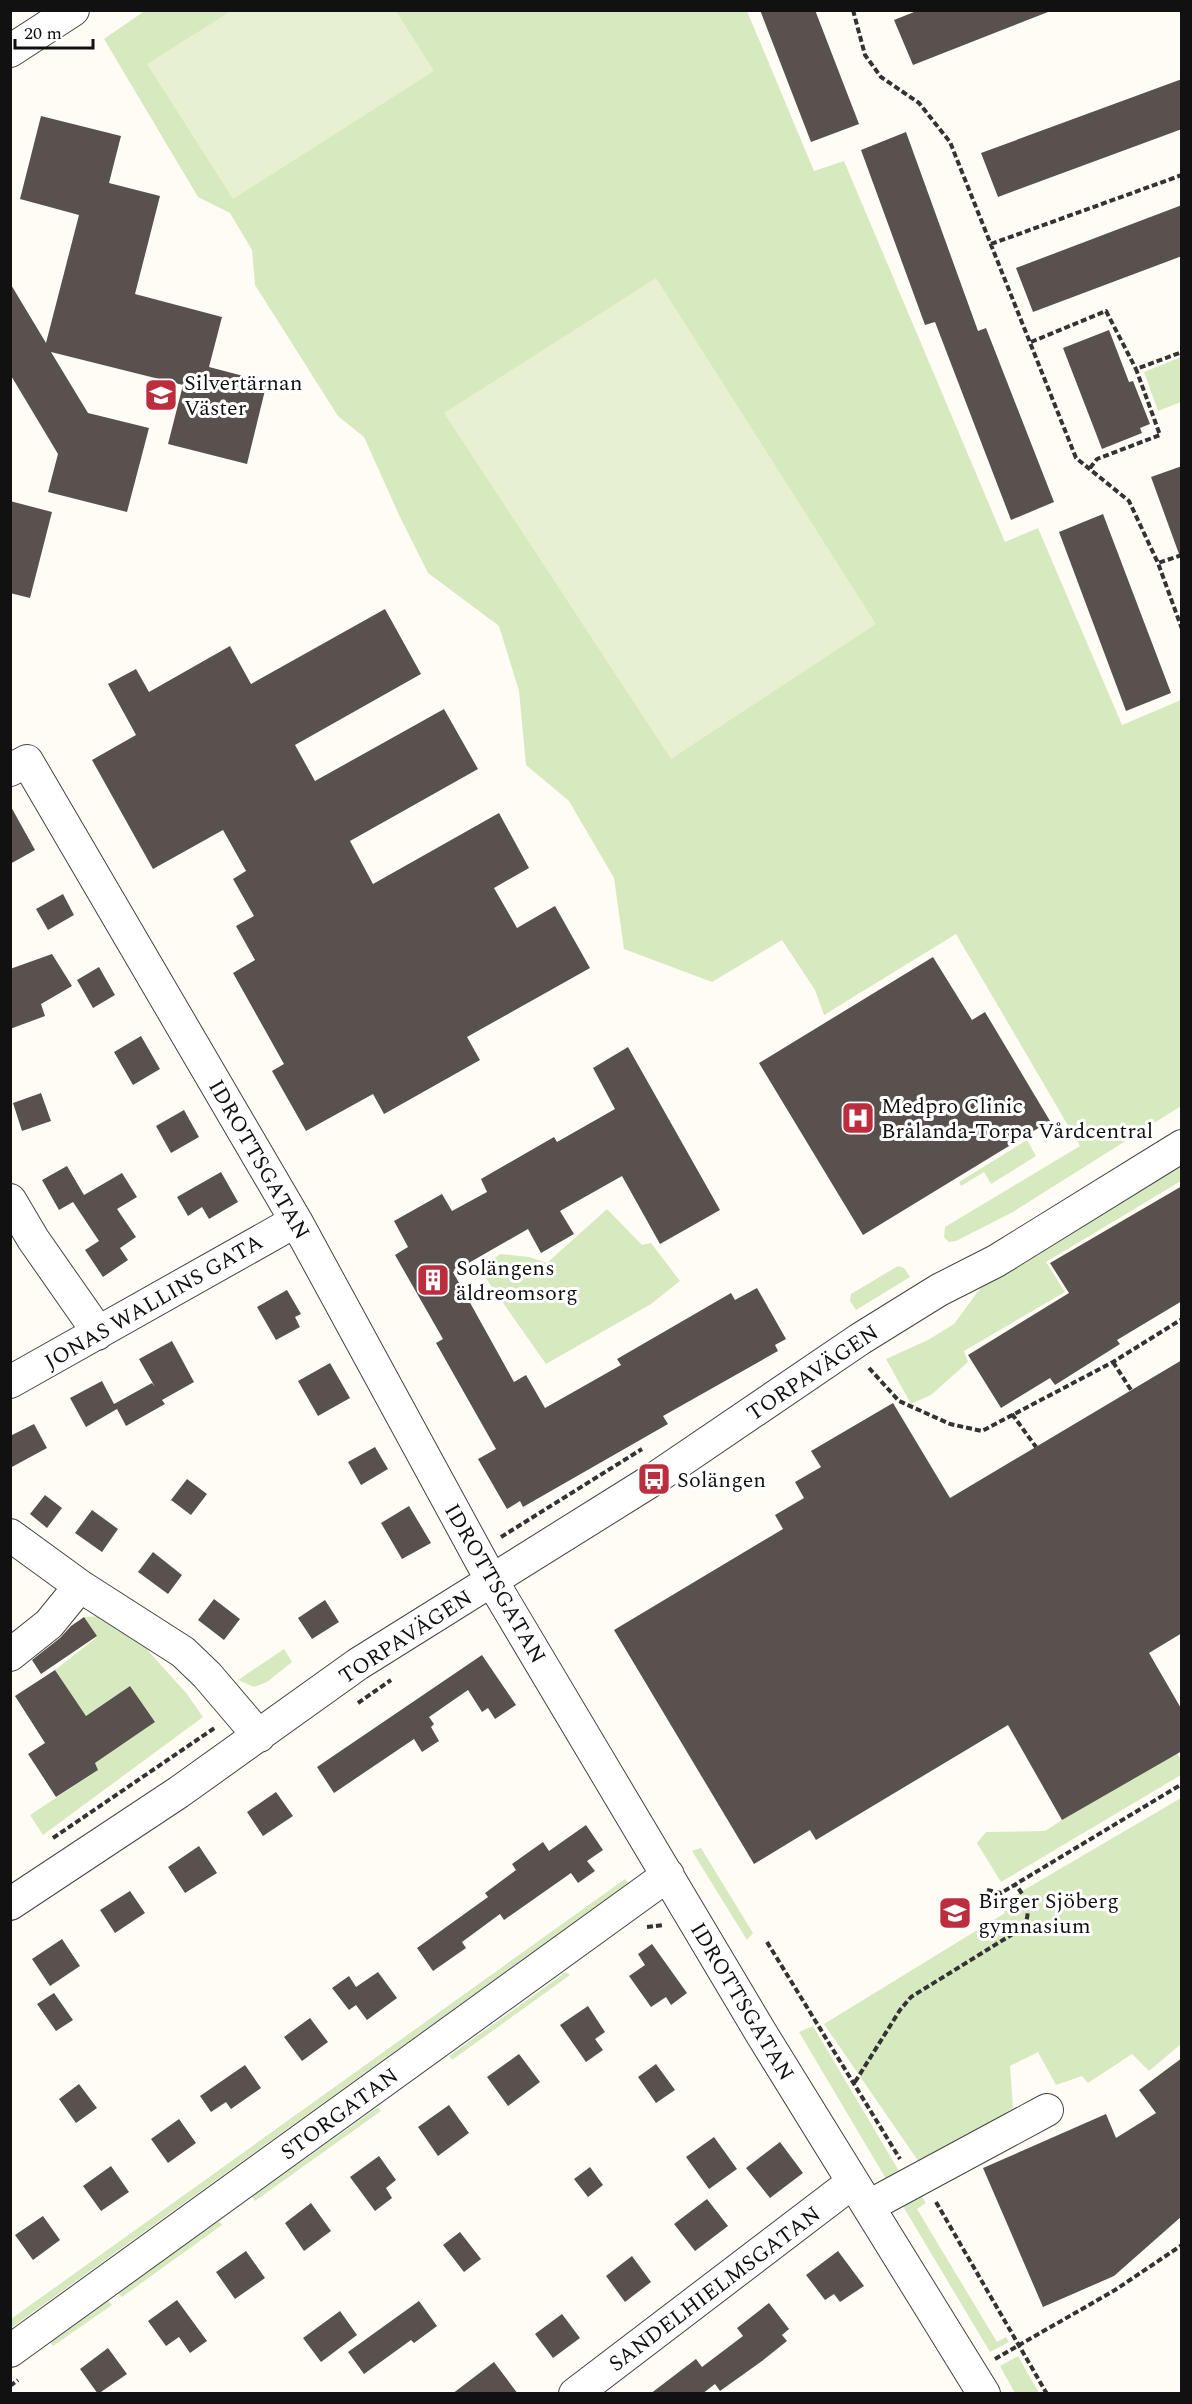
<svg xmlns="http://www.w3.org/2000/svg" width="1192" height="2404" viewBox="0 0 1192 2404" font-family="Spectral,serif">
<rect width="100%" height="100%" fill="#fffcf5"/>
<path fill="#d7e9bf" d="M 146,10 L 747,11 L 814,171 L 844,161 L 1005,542 L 1038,528 L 1122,725 L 1181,700 L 1181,1106 L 1013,1212 L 956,1241 L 949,1242 L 944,1237 L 945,1227 L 1080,1146 L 956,934 L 824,1015 L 815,990 L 782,940 L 712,982 L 624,949 L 614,878 L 569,801 L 526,765 L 519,691 L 499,626 L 428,573 L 399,515 L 364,437 L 338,416 L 255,285 L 252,250 L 230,213 L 198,197 L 104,39 Z
M 1181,357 L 1181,402 L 1158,411 L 1144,372 Z
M 1027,1140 L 1036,1156 L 991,1184 L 984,1172 L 961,1186 L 959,1182 Z
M 1181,1157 L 1181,1181 L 1046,1262 L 1065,1292 L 964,1351 L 968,1362 L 931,1395 L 911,1404 L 886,1359 L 928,1340 L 954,1324 L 985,1282 Z
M 607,1209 L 642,1245 L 651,1243 L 680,1281 L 651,1304 L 546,1364 L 480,1270 L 500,1254 L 529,1257 L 547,1263 Z
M 898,1266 L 904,1268 L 910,1277 L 856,1310 L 850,1301 L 851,1294 Z
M 116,1615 L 187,1694 L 203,1717 L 43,1835 L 30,1815 L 98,1770 L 95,1763 L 155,1722 L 130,1686 L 86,1716 L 55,1670 L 97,1637 L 84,1617 Z
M 284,1649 L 292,1662 L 267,1682 L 254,1687 L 238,1680 Z
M 1162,1725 L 1181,1760 L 1181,1775 L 1001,1882 L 977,1843 L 986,1832 L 1045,1831 L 1062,1820 Z
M 1181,1798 L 1181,2044 L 1149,2071 L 1132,2054 L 1088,2083 L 1082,2076 L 1056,2085 L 1038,2052 L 1010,2066 L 1013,2108 L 923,2168 L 824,2024 L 1005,1913 L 1000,1904 Z
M 701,1848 L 753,1933 L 747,1940 L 692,1851 Z
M 625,1879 L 628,1883 L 11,2328 L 11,2319 Z
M 566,1972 L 570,1975 L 452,2060 L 449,2056 Z
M 813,2026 L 902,2176 L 889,2184 L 799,2032 Z
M 378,2107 L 381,2111 L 255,2201 L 252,2197 Z
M 919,2193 L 926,2203 L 917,2209 L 997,2342 L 1006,2337 L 1009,2342 L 990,2352 L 901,2203 Z
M 219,2221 L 222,2225 L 122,2297 L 118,2293 Z
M 108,2300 L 112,2305 L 53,2346 L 50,2342 Z
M 1018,2356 L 1039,2393 L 1015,2393 L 1000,2366 Z"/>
<path fill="#e7f0d1" d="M 396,11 L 434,71 L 233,199 L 147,64 L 231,11 Z
M 656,278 L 876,624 L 671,759 L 444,413 Z"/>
<path fill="#59514e" d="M 760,10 L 815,10 L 859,124 L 811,142 Z
M 919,10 L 1048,10 L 1048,12 L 913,65 L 894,20 Z
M 1182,79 L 1182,129 L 998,197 L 981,153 Z
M 41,116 L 121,136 L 109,183 L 160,196 L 135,294 L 222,317 L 209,367 L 267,382 L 247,464 L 168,444 L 183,385 L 51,352 L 88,413 L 149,428 L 127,512 L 48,492 L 58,454 L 10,374 L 10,283 L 46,343 L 79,215 L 20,199 Z
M 906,132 L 978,331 L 986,328 L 1054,502 L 1011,520 L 935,322 L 925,325 L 861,150 Z
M 1182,205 L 1182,256 L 1033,312 L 1016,268 Z
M 1109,330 L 1129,382 L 1133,381 L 1150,424 L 1140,428 L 1142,433 L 1102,449 L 1063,348 Z
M 1182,466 L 1182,554 L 1179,554 L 1151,477 Z
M 10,501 L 52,512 L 30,598 L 10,593 Z
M 1103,514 L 1171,693 L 1126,711 L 1059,532 Z
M 385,609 L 421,674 L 295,745 L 315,781 L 444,709 L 478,769 L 350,841 L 373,884 L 499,813 L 529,868 L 494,888 L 517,928 L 555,906 L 590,968 L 467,1037 L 480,1060 L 384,1114 L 373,1094 L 306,1131 L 272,1071 L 284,1064 L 233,973 L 255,960 L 236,926 L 254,916 L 233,879 L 246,871 L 223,830 L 153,869 L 92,760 L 136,735 L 108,684 L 136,669 L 149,692 L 230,646 L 251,684 Z
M 10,805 L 35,850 L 10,864 Z
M 63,894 L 74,915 L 48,930 L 36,909 Z
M 52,954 L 72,986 L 41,1004 L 45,1016 L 10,1029 L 10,969 Z
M 933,957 L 972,1020 L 985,1012 L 1050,1121 L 863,1235 L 759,1063 Z
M 99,967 L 115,995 L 93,1008 L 77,980 Z
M 141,1036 L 160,1069 L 133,1085 L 114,1052 Z
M 628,1047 L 720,1210 L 660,1244 L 622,1176 L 560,1211 L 574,1234 L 541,1253 L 528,1229 L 453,1272 L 514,1382 L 526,1375 L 545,1408 L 621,1365 L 617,1359 L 731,1293 L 735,1300 L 757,1288 L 786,1339 L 775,1345 L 778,1351 L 663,1416 L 668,1424 L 523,1507 L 520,1501 L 507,1509 L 478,1459 L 496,1449 L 436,1343 L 443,1339 L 395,1255 L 408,1247 L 394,1221 L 442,1194 L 452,1211 L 487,1192 L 481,1179 L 554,1137 L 557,1142 L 615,1109 L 593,1068 Z
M 41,1093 L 51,1121 L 22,1131 L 13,1103 Z
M 184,1110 L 199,1137 L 171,1153 L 156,1126 Z
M 67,1166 L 84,1195 L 122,1173 L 137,1197 L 117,1209 L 136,1237 L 120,1248 L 128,1260 L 103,1277 L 85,1250 L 99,1241 L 73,1202 L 59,1210 L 42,1180 Z
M 221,1172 L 238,1202 L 209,1219 L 202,1207 L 188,1216 L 177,1197 Z
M 1182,1186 L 1182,1301 L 1117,1340 L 1120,1344 L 1055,1385 L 1050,1378 L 1001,1408 L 968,1355 L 1069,1293 L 1050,1263 Z
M 287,1290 L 301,1314 L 295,1317 L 300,1327 L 276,1340 L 257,1307 Z
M 172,1341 L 194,1382 L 162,1400 L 165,1404 L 126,1426 L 117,1409 L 86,1427 L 70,1398 L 102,1381 L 114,1404 L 152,1383 L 155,1387 L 139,1359 Z
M 1182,1360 L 1182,1633 L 1149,1653 L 1182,1710 L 1182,1751 L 1062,1820 L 1008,1725 L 816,1840 L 810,1830 L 754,1864 L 614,1630 L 783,1529 L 775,1515 L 804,1498 L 795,1482 L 821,1467 L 811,1451 L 893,1403 L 950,1498 Z
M 330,1363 L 350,1398 L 318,1416 L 298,1381 Z
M 34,1424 L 47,1448 L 10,1468 L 10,1436 Z
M 375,1447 L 388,1469 L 361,1485 L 348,1462 Z
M 187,1479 L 207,1494 L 191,1515 L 171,1500 Z
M 45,1495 L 62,1508 L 47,1528 L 30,1514 Z
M 409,1506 L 431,1543 L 402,1559 L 381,1523 Z
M 92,1510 L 118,1529 L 102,1552 L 75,1533 Z
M 153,1552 L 182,1575 L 168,1594 L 138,1572 Z
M 214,1599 L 240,1619 L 224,1640 L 198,1620 Z
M 325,1600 L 339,1622 L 312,1639 L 298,1618 Z
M 84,1617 L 97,1636 L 41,1674 L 32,1660 L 60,1638 L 71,1626 Z
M 482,1655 L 516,1705 L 495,1719 L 488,1708 L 482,1712 L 468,1690 L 429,1717 L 434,1724 L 431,1727 L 439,1741 L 422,1752 L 414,1739 L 334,1793 L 317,1767 Z
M 55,1670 L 86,1716 L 130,1686 L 155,1722 L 95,1763 L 98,1770 L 56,1797 L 28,1754 L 45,1743 L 15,1696 Z
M 276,1792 L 293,1816 L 263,1836 L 247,1812 Z
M 586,1825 L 603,1850 L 587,1861 L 595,1871 L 578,1883 L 571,1873 L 504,1920 L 500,1914 L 462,1942 L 466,1948 L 433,1971 L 417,1948 L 488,1897 L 485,1893 L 516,1870 L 512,1864 L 543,1842 L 549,1851 Z
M 199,1846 L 217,1873 L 185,1893 L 168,1867 Z
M 130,1891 L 145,1913 L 115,1933 L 100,1910 Z
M 62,1939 L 80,1966 L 50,1986 L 32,1959 Z
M 652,1944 L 687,1993 L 671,2005 L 666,1997 L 651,2007 L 629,1976 L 645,1965 L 638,1954 Z
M 378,1972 L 397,1998 L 367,2020 L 356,2005 L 349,2010 L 332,1988 L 349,1976 L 356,1987 Z
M 54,1993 L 73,2020 L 56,2031 L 37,2004 Z
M 588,2006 L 605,2032 L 595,2039 L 603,2050 L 586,2062 L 560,2025 Z
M 310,2018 L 328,2042 L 302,2061 L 284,2037 Z
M 519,2054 L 540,2082 L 508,2106 L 487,2077 Z
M 1182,2058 L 1182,2216 L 1114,2276 L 1043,2307 L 983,2168 L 1106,2114 L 1116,2138 L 1156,2113 L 1139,2090 Z
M 656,2064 L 675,2090 L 656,2103 L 638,2077 Z
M 245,2065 L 261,2088 L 231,2109 L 226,2102 L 211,2112 L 200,2096 Z
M 79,2084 L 97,2108 L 76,2123 L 59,2099 Z
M 449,2105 L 469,2133 L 438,2156 L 418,2127 Z
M 179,2119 L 196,2143 L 168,2163 L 151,2139 Z
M 714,2137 L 737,2169 L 709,2189 L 686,2157 Z
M 780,2142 L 803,2173 L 770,2198 L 746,2168 Z
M 379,2156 L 396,2180 L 386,2188 L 392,2198 L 375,2211 L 350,2177 Z
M 111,2166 L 129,2192 L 101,2211 L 83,2186 Z
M 590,2167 L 603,2185 L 588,2197 L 574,2179 Z
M 707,2199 L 728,2226 L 695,2251 L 674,2224 Z
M 311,2203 L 331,2231 L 304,2251 L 285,2223 Z
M 43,2216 L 60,2240 L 33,2260 L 15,2235 Z
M 460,2232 L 481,2259 L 464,2272 L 443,2245 Z
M 246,2251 L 265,2278 L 235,2299 L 216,2272 Z
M 838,2251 L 864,2286 L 840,2302 L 834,2294 L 825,2300 L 806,2275 Z
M 632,2256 L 651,2282 L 625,2302 L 606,2276 Z
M 177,2300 L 207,2341 L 190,2353 L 179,2337 L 166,2346 L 148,2321 Z
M 419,2301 L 437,2326 L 414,2343 L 411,2340 L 364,2374 L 348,2352 Z
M 769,2303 L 789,2329 L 782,2335 L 787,2341 L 762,2361 L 720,2391 L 715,2384 L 702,2394 L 650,2394 L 696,2359 L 702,2367 L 743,2336 L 737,2328 Z
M 340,2311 L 357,2335 L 321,2362 L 303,2338 Z
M 562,2314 L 580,2338 L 553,2358 L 535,2334 Z
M 108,2348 L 127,2374 L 98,2394 L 80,2369 Z
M 494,2362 L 518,2394 L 452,2394 Z"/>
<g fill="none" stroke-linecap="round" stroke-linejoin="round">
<g stroke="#444" stroke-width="34">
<path id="minor" d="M 10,51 L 73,10
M 10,770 L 27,761 L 296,1221 L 492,1581 L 761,2033 L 984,2394
M 10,1200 L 33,1239 L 91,1322 L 97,1334
M 10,1382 L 296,1221
M 10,1535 L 80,1586 L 183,1652 L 207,1675 L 259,1736
M 10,1655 L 49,1624 L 80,1586
M 10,1904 L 179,1792 L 358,1664 L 654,1479 L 860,1339 L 939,1290 L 996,1261 L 1182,1146
M 869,2206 L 1047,2110
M 10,2351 L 668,1875
M 575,2394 L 853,2182"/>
</g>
<path stroke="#333" stroke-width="4" stroke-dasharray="6 3" stroke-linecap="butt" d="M 853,10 L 865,55 L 881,77 L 919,103 L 950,142 L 1076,458 L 1129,501 L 1158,563
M 991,244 L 1182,175
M 1031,342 L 1106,311 L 1136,369
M 1090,468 L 1097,459 L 1160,435 L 1136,369 L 1182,352
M 1182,555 L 1158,563 L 1182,629
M 1113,1362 L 1131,1390
M 869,1368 L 899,1401 L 950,1424 L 982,1431 L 1113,1362 L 1182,1319
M 1012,1414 L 1036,1447
M 501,1537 L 642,1449
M 358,1703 L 391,1680
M 53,1838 L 216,1727
M 987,1890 L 1001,1893 L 1182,1784
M 647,1927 L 664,1925
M 767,1942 L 900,2159
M 855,2082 L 900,2010 L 911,1997 L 1024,1927 C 1032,1909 1026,1898 1015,1884
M 936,2202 L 1047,2394
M 995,2359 L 1115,2290 L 1182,2245
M 10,2386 L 18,2380"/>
<use href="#minor" stroke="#fff" stroke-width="32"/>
</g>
<defs>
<g id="school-square" transform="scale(1.725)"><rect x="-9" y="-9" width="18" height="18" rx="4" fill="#bc2d3d" stroke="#fff"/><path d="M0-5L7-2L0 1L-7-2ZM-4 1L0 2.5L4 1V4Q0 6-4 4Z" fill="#fff"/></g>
<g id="hospital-square" transform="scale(1.725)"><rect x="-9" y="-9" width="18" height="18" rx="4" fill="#bc2d3d" stroke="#fff"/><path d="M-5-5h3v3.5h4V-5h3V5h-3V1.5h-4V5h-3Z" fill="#fff"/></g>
<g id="building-square" transform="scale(1.725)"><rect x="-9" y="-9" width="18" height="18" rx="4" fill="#bc2d3d" stroke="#fff"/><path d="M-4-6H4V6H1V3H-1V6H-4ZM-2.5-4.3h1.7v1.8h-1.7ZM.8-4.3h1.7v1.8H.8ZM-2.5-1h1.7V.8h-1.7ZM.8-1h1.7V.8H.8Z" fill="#fff"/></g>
<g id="bus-square" transform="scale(1.725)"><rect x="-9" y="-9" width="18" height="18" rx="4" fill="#bc2d3d" stroke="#fff"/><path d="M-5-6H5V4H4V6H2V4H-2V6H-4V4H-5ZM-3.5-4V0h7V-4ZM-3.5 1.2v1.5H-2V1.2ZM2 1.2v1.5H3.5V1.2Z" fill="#fff"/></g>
</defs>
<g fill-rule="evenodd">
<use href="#school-square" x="161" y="395"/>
<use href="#hospital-square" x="858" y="1118"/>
<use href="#building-square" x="433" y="1280"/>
<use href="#bus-square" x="654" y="1479"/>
<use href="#school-square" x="955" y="1913"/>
</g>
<g text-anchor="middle" stroke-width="6" stroke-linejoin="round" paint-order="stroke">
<g font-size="22" fill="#111" stroke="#fff" text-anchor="start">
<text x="184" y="390">Silvertärnan<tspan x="184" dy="25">Väster</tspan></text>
<text x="881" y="1113">Medpro Clinic<tspan x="881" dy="25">Brålanda-Torpa Vårdcentral</tspan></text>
<text x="456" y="1275">Solängens<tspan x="456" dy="25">äldreomsorg</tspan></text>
<text x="677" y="1487">Solängen</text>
<text x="978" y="1908">Birger Sjöberg<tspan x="978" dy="25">gymnasium</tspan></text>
</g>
<g font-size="22" fill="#111" stroke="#fff">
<text transform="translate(260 1159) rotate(60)" y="8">IDROTTSGATAN</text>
<text transform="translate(153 1301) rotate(-30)" y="8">JONAS WALLINS GATA</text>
<text transform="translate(812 1372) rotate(-34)" y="8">TORPAVÄGEN</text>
<text transform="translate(496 1583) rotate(60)" y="8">IDROTTSGATAN</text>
<text transform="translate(405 1636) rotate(-33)" y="8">TORPAVÄGEN</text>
<text transform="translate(743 2001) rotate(59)" y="8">IDROTTSGATAN</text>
<text transform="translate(339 2113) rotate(-36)" y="8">STORGATAN</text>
<text transform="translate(714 2288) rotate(-37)" y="8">SANDELHIELMSGATAN</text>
</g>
</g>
<rect width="1192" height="2404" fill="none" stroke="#111111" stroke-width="24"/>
<path d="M15 39v9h78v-9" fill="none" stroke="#111111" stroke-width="3"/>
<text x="24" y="39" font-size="18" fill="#111111" stroke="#ffffff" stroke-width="4.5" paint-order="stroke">20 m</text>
</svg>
